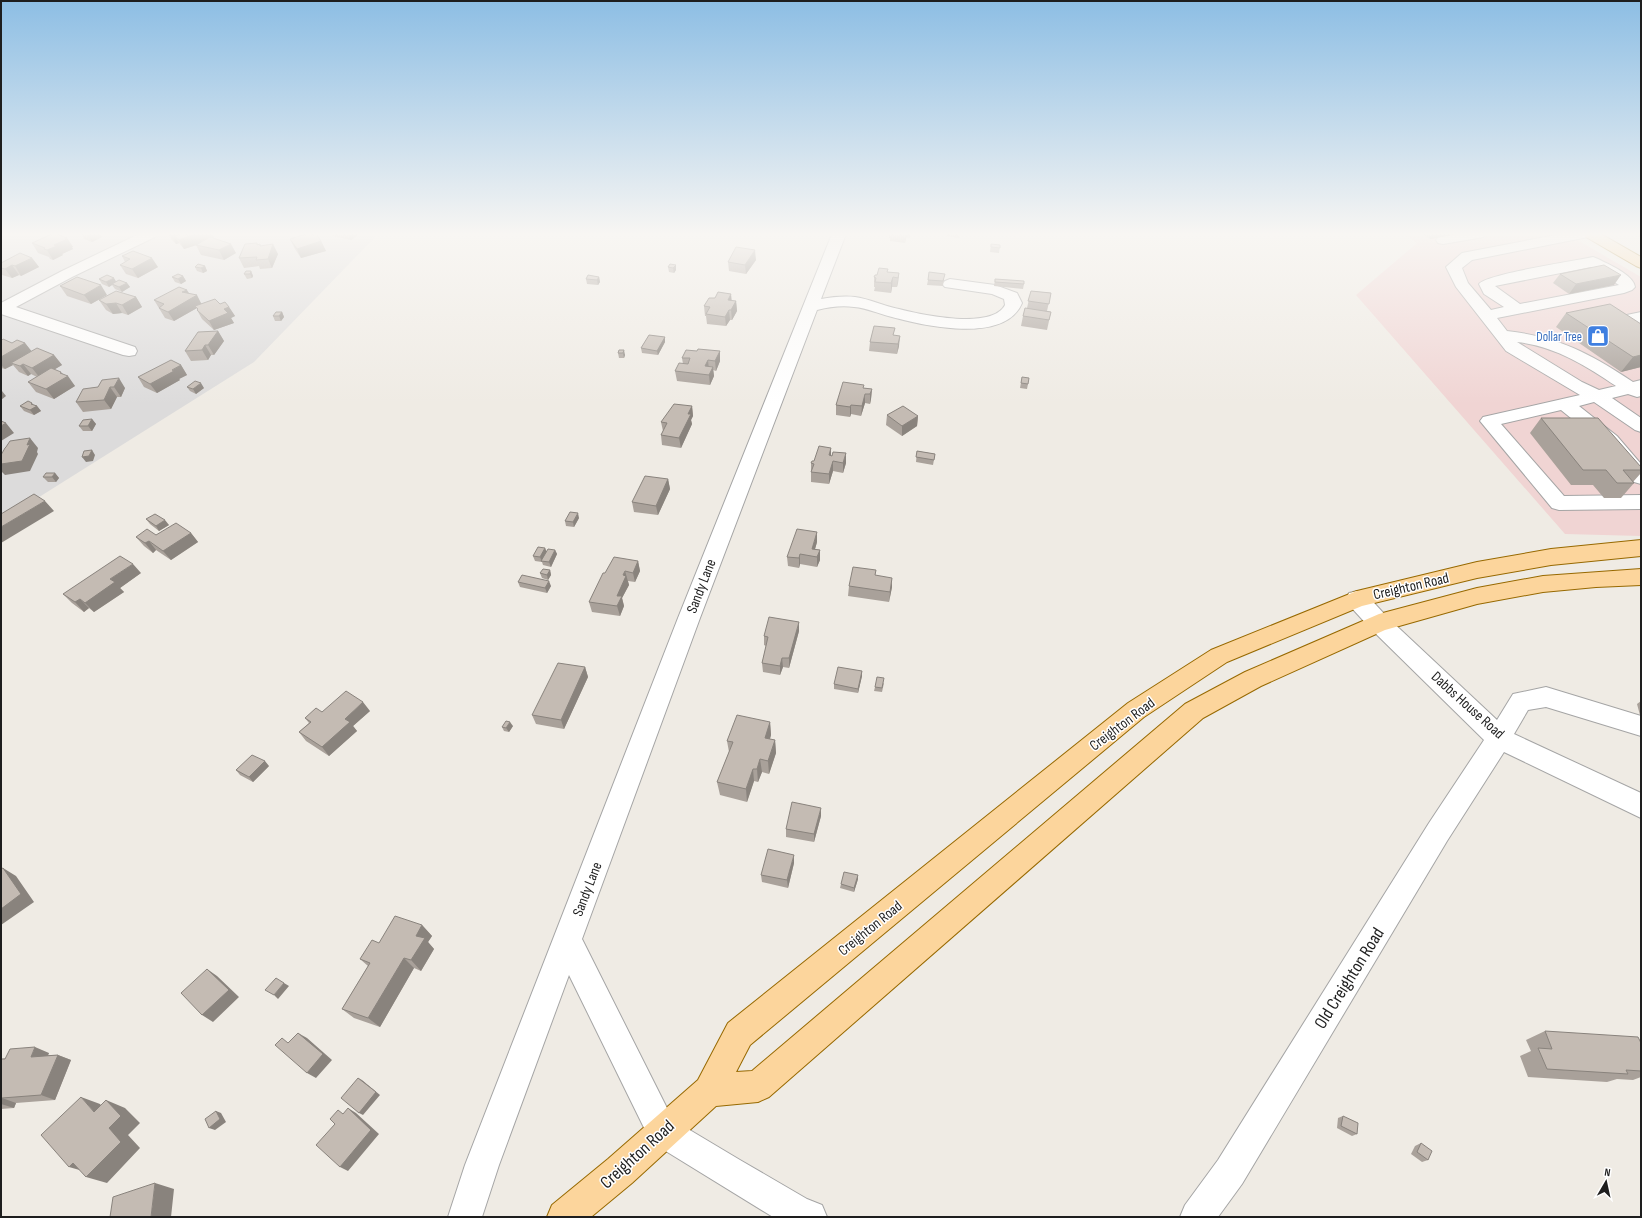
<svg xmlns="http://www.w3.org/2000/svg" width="1642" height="1218" viewBox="0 0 1642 1218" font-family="'Sofia Sans Condensed',sans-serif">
<rect width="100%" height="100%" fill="#efebe4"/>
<path fill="#dcdbdb" d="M 1,234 L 378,234 L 254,362 L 1,521 Z"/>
<path fill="#f0d4d3" d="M 1405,234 L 1567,234 L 1641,277 L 1641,536 L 1565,534 L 1356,295 L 1417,243 Z"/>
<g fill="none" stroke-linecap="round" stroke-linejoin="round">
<g stroke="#a5a5a5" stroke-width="2">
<path id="minor" d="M 139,234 L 157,234 L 155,237 L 72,277 L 16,307 L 135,347 L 137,351 L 135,355 L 129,356 L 123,355 L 1,314 L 1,303 L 62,271 Z
M 832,234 L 846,234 L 821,299 C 832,297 844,296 855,297 C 870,299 884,306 899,309 C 922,315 992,330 1005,305 L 1004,299 L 992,294 L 945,287 L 942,284 L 945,281 L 950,279 L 995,285 L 1017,293 L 1022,303 C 1005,344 925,326 892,317 C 879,314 867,308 854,307 C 842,305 829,307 817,310 L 700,618 L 582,939 L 673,1120 L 740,1160 L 807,1199 L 822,1205 L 827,1217 L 773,1217 L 651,1142 L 569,975 L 499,1165 L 482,1217 L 448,1217 L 465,1165 L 678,618 Z
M 1453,234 L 1485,234 L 1483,237 L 1478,238 L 1443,244 L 1438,243 L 1436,240 L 1438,237 Z
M 1561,234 L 1590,234 L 1588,237 L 1583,238 L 1472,260 L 1462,268 L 1468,283 L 1491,310 L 1504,307 L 1484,294 L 1479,284 C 1486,274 1575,261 1593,257 L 1598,259 C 1608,264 1634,275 1635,287 L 1632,290 L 1624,293 L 1497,318 L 1507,331 C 1559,337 1591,354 1633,382 L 1641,380 L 1641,396 L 1637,397 L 1628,394 L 1612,398 L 1641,418 L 1641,432 L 1635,430 L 1594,402 L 1579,406 L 1617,436 L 1641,464 L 1641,484 L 1634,482 L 1603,444 L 1561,410 L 1501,424 L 1564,496 L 1641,495 L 1641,509 L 1559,510 L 1552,508 L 1480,421 L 1483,417 L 1580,395 L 1506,351 L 1456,287 L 1446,267 L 1462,253 ZM 1591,267 L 1619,285 L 1520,304 L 1495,286 ZM 1517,342 C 1554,346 1585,365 1616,386 L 1599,390 L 1582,382 Z
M 1641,312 L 1641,333 L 1635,331 L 1620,319 L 1622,316 Z
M 1357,591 L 1365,593 L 1387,617 L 1497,720 L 1513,694 L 1546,687 L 1641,716 L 1641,736 L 1546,707 L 1528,710 L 1514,734 L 1641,793 L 1641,818 L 1504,752 L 1447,841 L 1242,1184 L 1218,1217 L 1180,1217 L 1185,1205 L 1218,1160 L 1429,823 L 1484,740 L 1371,629 L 1349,605 L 1346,599 L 1349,593 Z"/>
</g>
<g stroke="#976900" stroke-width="2">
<path id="major" d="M 1584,234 L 1601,234 L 1641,257 L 1641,268 L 1636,266 L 1586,237 Z
M 1641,540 L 1641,556 L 1551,565 L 1477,578 L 1362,606 L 1227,662 L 1144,717 L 750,1045 L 736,1072 L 752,1071 L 1185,704 L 1245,672 L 1379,614 L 1477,588 L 1543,576 L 1641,569 L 1641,585 L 1596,587 L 1543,592 L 1477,604 L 1385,630 L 1261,686 L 1203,718 L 769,1097 L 758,1102 L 716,1106 L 632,1183 L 591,1217 L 547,1217 L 552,1205 L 608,1159 L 698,1080 L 728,1023 L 1128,703 L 1211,650 L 1357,591 L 1477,562 L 1551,549 Z"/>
</g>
<path stroke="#fa7c69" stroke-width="2" stroke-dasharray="1.5 1.5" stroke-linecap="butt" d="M 1636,234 L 1641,237"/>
<use href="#minor" fill="#fff" fill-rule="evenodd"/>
<use href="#major" fill="#fcd59c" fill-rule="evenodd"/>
</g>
<path fill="#a9a19a" d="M 78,234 L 100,234 L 102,237 L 92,242 L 84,239 L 82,235 Z
M 168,234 L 212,234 L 214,239 L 236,253 L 224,260 L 201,255 L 196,245 L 197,245 L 184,249 L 179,243 L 176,244 L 172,240 Z
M 331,234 L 359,234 L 351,240 L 332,236 Z
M 889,234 L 911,234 L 910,238 L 906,237 L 905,243 L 890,241 L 890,238 L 889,238 Z
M 948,234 L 960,234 L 959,238 L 947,236 Z
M 1423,234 L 1458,234 L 1430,239 Z
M 67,238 L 73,247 L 72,247 L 73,249 L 62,254 L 63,255 L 53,260 L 50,259 L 49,257 L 38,253 L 32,243 Z
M 290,239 L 321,241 L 326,251 L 301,258 L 295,249 Z
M 257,243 L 258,245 L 260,244 L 261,246 L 278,254 L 272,268 L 260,269 L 259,266 L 244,268 L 239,258 Z
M 991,244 L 1000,245 L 999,253 L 990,252 Z
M 122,256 L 158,267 L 138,278 L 126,274 L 120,265 L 125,262 Z
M 32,258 L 39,267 L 21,276 L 19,275 L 12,278 L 2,275 L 1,273 L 1,263 Z
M 756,260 L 746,274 L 729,271 L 728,262 Z
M 676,265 L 676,270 L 674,273 L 669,272 L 668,267 Z
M 205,266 L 207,271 L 203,273 L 197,271 L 195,267 Z
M 251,271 L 253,276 L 252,278 L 247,279 L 244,274 Z
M 888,272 L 899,273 L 898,283 L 897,287 L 892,287 L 891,293 L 874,291 L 875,287 L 874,287 L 874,277 L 877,275 Z
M 1560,274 L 1614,285 L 1569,294 L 1553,283 Z
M 183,276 L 186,281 L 181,284 L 175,282 L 172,277 Z
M 599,277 L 600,282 L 598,285 L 587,284 L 586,279 Z
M 99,279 L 127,283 L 130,287 L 122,292 L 115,289 L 112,285 L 109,287 L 102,284 Z
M 944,279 L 943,286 L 927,285 L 928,280 Z
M 995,279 L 1024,284 L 1023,289 L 994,286 Z
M 60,286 L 107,295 L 91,304 L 67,296 Z
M 1031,291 L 1051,293 L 1047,311 L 1051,312 L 1047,330 L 1021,326 L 1023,316 L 1027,308 Z
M 189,294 L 202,304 L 220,304 L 229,307 L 235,316 L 231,318 L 234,323 L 214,330 L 202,319 L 197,310 L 197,308 L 174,321 L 165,318 L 154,300 Z
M 136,297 L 142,307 L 128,315 L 122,313 L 113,314 L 106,310 L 99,300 Z
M 732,301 L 736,301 L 737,311 L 732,320 L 730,320 L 726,326 L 707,324 L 706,316 L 705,316 L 704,306 Z
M 282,312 L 284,317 L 281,321 L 275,321 L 273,316 Z
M 1566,313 L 1641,324 L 1641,367 L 1621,372 L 1556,327 Z
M 218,331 L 224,341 L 214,355 L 211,355 L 208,360 L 191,361 L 185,351 Z
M 894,336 L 899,346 L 897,354 L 869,351 L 870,342 Z
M 665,337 L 665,342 L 658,355 L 642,353 L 641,348 Z
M 1,338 L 3,340 L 12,343 L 25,343 L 31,351 L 54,355 L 62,365 L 55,369 L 63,374 L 75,386 L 54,399 L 36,392 L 28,382 L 37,377 L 31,374 L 28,376 L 19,372 L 13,365 L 5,369 L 1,368 Z
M 619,350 L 625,355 L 624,358 L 619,358 L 618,353 Z
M 697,351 L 720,351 L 720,361 L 716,371 L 713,370 L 714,376 L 710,385 L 677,381 L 675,371 L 683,364 L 682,358 Z
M 181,365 L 187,375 L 179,379 L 180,380 L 157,393 L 144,387 L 138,377 Z
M 1022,377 L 1028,384 L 1027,389 L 1020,388 Z
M 102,380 L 125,388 L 121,397 L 117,397 L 111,409 L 83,412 L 76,402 L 98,387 Z
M 187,387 L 204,388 L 196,394 L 190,391 Z
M 864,388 L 872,389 L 871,399 L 870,404 L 865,403 L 861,416 L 851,414 L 850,417 L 836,415 L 836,405 Z
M 34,405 L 37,406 L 41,411 L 34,415 L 24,411 L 20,406 Z
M 692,406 L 693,416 L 691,420 L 692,424 L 681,448 L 662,445 L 661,435 L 663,431 L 661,422 Z
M 887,415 L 918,416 L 917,426 L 902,436 L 886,425 Z
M 1541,418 L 1641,467 L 1641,473 L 1633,482 L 1634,483 L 1621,498 L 1604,498 L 1593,485 L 1571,485 L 1530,433 Z
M 92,419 L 96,424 L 92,431 L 83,431 L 79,426 Z
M 917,451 L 935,454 L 933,465 L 916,462 Z
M 831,456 L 846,463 L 843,473 L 833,471 L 829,484 L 811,482 L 811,463 L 814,461 Z
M 55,473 L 59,478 L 56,482 L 48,482 L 43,477 Z
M 668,479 L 670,489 L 658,515 L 634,512 L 632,502 Z
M 579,518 L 574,527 L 566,526 L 565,521 Z
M 146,519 L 169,525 L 159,531 L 150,524 Z
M 191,533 L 198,542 L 171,560 L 156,550 L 153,553 L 144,546 L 136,537 Z
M 817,542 L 815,549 L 820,550 L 820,560 L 817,567 L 800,564 L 799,568 L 788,566 L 787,557 Z
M 545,548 L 546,551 L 555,550 L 557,554 L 551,567 L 543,565 L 542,562 L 535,561 L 533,556 Z
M 638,561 L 640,571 L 635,582 L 628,581 L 629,585 L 622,598 L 624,606 L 620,616 L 592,612 L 589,602 L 605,573 Z
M 550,570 L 551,575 L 548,580 L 542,578 L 540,573 Z
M 876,570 L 875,575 L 892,587 L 889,602 L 848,596 L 849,586 Z
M 141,573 L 120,588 L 124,592 L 94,612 L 89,608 L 84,612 L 72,603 L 63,594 Z
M 518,582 L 551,586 L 547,593 L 520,587 Z
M 799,631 L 789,668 L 783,667 L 780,675 L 763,672 L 762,663 L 766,646 L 764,645 L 764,636 Z
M 585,667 L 588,677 L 564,729 L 536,724 L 532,715 Z
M 862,671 L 862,676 L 858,693 L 834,689 L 834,684 Z
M 884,683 L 882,692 L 874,691 L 875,687 Z
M 1641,701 L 1641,719 L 1637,704 Z
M 370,711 L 353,726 L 357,731 L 329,756 L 306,741 L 299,732 L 309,723 L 305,718 L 322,712 Z
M 770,722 L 771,735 L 770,739 L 775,740 L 776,753 L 769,774 L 762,772 L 758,782 L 754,781 L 747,802 L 720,795 L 717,782 L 729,752 L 727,741 Z
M 513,726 L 509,732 L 504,731 L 502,727 Z
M 269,766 L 253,782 L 240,775 L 236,770 Z
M 821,816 L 814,842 L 786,837 L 786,829 Z
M 794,863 L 788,888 L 762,882 L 761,875 Z
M 858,875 L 858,879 L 854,892 L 840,888 L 841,884 Z
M 422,925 L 432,936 L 428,942 L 434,949 L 421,971 L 414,968 L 380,1027 L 354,1018 L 342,1009 L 368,966 L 360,959 L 379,943 Z
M 1545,1031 L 1641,1043 L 1641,1077 L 1633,1080 L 1617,1079 L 1607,1082 L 1528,1077 L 1520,1056 L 1531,1051 L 1526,1040 Z
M 49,1053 L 48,1055 L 58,1055 L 71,1060 L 55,1100 L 16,1103 L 14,1108 L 1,1109 L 1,1059 Z
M 1343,1116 L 1357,1134 L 1352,1136 L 1337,1128 L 1338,1118 Z
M 1421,1143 L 1428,1160 L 1422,1162 L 1411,1154 L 1415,1146 Z"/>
<path fill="#89837d" d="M 87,234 L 100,234 L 102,237 L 92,242 Z
M 170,234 L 176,234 L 179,240 L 196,234 L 212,234 L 215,239 L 184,249 L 179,240 L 175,236 L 179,243 L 176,244 Z
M 348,234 L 359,234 L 351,240 Z
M 905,234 L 907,234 L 905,243 Z
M 1432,234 L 1458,234 L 1430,239 Z
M 67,238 L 73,247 L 72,247 L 73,249 L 62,254 L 63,255 L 53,260 L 47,250 L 54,245 Z
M 321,241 L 326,251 L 301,258 L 297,249 Z
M 231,244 L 236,253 L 224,260 L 219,250 Z
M 273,244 L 278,254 L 272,268 L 268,259 Z
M 755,250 L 756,260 L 746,274 L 745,265 Z
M 32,258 L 39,267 L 21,276 L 15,266 Z
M 152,258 L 158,267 L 138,278 L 132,269 Z
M 12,265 L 19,275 L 12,278 L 5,269 Z
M 676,265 L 676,270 L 674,273 L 673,268 Z
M 205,266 L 207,271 L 203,273 L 201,268 Z
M 251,271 L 253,276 L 252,278 L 250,274 Z
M 899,273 L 898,283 L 897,287 L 898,278 Z
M 1621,275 L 1614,285 L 1569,294 L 1576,284 Z
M 183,276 L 186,281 L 181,284 L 178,279 Z
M 599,277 L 600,282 L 598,285 L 597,280 Z
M 893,277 L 892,287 L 891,293 L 891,283 Z
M 114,278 L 117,283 L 112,284 L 112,285 L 109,287 L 106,282 Z
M 127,283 L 130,287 L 122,292 L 119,287 Z
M 101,285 L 107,295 L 91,304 L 84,295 Z
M 187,290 L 192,298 L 197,295 L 202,305 L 195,306 L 197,308 L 174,321 L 168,312 L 182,292 Z
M 731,294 L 732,303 L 728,300 Z
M 136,297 L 142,307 L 128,315 L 122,305 Z
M 736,301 L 737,311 L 732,320 L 731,310 Z
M 116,303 L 122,313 L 113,314 L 106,304 Z
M 229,307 L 235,316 L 231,318 L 234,323 L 214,330 L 209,321 L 224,309 Z
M 729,310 L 730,320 L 726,326 L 725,317 Z
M 282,312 L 284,317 L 281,321 L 279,316 Z
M 218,331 L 224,341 L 214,355 L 208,345 Z
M 900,336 L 899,346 L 897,354 L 898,344 Z
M 665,337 L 665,342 L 658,355 L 657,351 Z
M 25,343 L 33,353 L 11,363 L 13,365 L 5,369 L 1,365 L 1,357 Z
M 205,345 L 211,355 L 208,360 L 202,350 Z
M 624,350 L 625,355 L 624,358 L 623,353 Z
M 720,351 L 720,361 L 716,371 L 715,361 Z
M 54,355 L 62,365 L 40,378 L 32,368 Z
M 1641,355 L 1641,367 L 1621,372 L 1633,357 Z
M 708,360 L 709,370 L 705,366 Z
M 23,364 L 31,374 L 28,376 L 20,366 Z
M 181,365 L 187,375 L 179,379 L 180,380 L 157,393 L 150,384 Z
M 713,367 L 714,376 L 710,385 L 709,375 Z
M 61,372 L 65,377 L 68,376 L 75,386 L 54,399 L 46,389 Z
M 119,378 L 125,388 L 121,397 L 114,387 Z
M 201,383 L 204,388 L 196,394 L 193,389 Z
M 110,387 L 117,397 L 111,409 L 104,400 Z
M 872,389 L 871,399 L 870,404 L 870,394 Z
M 2,391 L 6,396 L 1,400 L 1,392 Z
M 865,394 L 865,403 L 861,416 L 862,406 Z
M 32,403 L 35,407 L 37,406 L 41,411 L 34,415 L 30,410 L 31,404 Z
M 851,405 L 851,414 L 850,417 L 850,407 Z
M 692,406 L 693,416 L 691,420 L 692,424 L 681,448 L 679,438 L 688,414 Z
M 918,416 L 917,426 L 902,436 L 902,426 Z
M 92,419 L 96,424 L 92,431 L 88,426 Z
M 6,423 L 14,433 L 1,441 L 1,426 Z
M 30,438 L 38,448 L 37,452 L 38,454 L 30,471 L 5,475 L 1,471 L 1,464 L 27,445 Z
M 831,448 L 831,458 L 829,455 Z
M 92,450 L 95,455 L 93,461 L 86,462 L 82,457 Z
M 846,453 L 846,463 L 843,473 L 843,463 Z
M 833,461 L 833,471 L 829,484 L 829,474 Z
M 55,473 L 59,478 L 56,482 L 52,477 Z
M 668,479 L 670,489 L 658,515 L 656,506 Z
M 45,501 L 54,511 L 1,543 L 1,527 Z
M 578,513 L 579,518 L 574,527 L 573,522 Z
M 165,520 L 169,525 L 159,531 L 156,526 Z
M 817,532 L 817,542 L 813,556 L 812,549 Z
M 191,533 L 198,542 L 171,560 L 163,551 Z
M 149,541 L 156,550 L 153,553 L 145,543 Z
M 545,548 L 547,553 L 541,561 L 542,562 L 540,557 Z
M 555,550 L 557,554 L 551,567 L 549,562 Z
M 820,550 L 820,560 L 817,567 L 817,557 Z
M 800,554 L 800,564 L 799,568 L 799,558 Z
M 638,561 L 640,571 L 635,582 L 633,573 Z
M 133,564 L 141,573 L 120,588 L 124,592 L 94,612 L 85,603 L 110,579 Z
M 550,570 L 551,575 L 548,580 L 547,575 Z
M 625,571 L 629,585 L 622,598 L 624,606 L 620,616 L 617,606 L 617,596 Z
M 892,578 L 892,587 L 889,602 L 890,592 Z
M 549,581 L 551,586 L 547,593 L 545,588 Z
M 80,599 L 89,608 L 84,612 L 75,602 Z
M 799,622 L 799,631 L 789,668 L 789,658 Z
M 782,658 L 783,667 L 780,675 L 780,666 Z
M 585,667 L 588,677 L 564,729 L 561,720 Z
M 862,671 L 862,676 L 858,693 L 858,689 Z
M 363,702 L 370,711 L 353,726 L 357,731 L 329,756 L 322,747 L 345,719 Z
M 510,722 L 513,726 L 509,732 L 506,728 Z
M 770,722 L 771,735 L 766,751 L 765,738 Z
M 775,740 L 776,753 L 769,774 L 768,761 Z
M 760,759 L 762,772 L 758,782 L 757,769 Z
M 265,761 L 269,766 L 253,782 L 249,777 Z
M 753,769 L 754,781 L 747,802 L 746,789 Z
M 821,808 L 821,816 L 814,842 L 814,834 Z
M 794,855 L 794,863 L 788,888 L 787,880 Z
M 3,868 L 16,876 L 34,902 L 1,925 L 1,909 Z
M 858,875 L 858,879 L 854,892 L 854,888 Z
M 422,925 L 432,936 L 428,942 L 434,949 L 421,971 L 411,960 L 416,936 Z
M 404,958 L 414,968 L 380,1027 L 368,1018 Z
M 207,969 L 217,976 L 239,997 L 213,1022 L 202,1015 Z
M 284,983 L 289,986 L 278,999 L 274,995 Z
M 298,1033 L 307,1038 L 332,1060 L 316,1078 L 307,1073 Z
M 35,1047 L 49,1053 L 45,1062 L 31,1057 Z
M 58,1055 L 71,1060 L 55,1100 L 41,1095 Z
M 358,1078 L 362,1080 L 380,1095 L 363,1115 L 359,1113 Z
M 81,1097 L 100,1104 L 113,1119 L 94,1112 Z
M 2,1098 L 16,1103 L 14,1108 L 1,1104 Z
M 106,1100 L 125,1108 L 140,1123 L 128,1135 L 140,1148 L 107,1183 L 86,1177 L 109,1128 Z
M 348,1108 L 356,1113 L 379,1134 L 348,1171 L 340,1167 Z
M 216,1111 L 221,1113 L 226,1122 L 215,1130 L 209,1128 Z
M 73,1163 L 90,1173 L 69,1167 Z
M 155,1183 L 174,1189 L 171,1217 L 151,1217 Z"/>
<path fill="#c4bbb3" stroke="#89837d" d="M 52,234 L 57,234 L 67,238 L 65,239 L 67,239 L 54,245 L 57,246 L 47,250 L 44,249 L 45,248 L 32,243 Z
M 176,234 L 196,234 L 179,240 L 175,236 L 178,235 Z
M 306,234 L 316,234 L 321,241 L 297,249 L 290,239 Z
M 210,237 L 231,244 L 219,250 L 196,245 Z
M 257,243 L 257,245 L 260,244 L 260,246 L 273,244 L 268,259 L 256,260 L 257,257 L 239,258 L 245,244 Z
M 991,244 L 1000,245 L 1000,248 L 991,247 Z
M 736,247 L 755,250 L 745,265 L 728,262 Z
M 133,251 L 152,258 L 132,269 L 120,265 L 130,259 L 122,256 Z
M 20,253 L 32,258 L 15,266 L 12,265 L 5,269 L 1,268 L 1,263 Z
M 198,264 L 205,266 L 201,268 L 195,267 Z
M 670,264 L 676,265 L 673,268 L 668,267 Z
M 1604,265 L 1621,275 L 1576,284 L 1560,274 Z
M 879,268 L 888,269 L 887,272 L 899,273 L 898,278 L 893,277 L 891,283 L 875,282 L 876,278 L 874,277 L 875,275 L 877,275 Z
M 246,271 L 251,271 L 250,274 L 244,274 Z
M 929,272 L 945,274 L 943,281 L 928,280 Z
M 178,274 L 183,276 L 178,279 L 172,277 Z
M 107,275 L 114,278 L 106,282 L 99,279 Z
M 588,275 L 599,277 L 597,280 L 586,279 Z
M 77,277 L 101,285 L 84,295 L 60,286 Z
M 995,279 L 1024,281 L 1024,284 L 995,282 Z
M 119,280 L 127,283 L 119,287 L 112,284 Z
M 179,287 L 187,290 L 182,292 L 197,295 L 168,312 L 159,308 L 164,304 L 154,300 Z
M 116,291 L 136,297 L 122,305 L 116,303 L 106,304 L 99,300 Z
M 1031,291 L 1051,293 L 1049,304 L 1028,301 Z
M 718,292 L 731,294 L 728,300 L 736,301 L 731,310 L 729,310 L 725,317 L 706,314 L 710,307 L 704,306 L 709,298 L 715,298 Z
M 215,299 L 220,304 L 225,302 L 229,307 L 224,309 L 228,313 L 209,321 L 197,310 L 198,309 L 195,306 Z
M 1610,304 L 1641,324 L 1641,355 L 1633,357 L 1566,313 Z
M 1025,308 L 1051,312 L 1049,320 L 1023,316 Z
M 276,312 L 282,312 L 279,316 L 273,316 Z
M 874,326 L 895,328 L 893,335 L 900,336 L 898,344 L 870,342 Z
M 218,331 L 208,345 L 205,345 L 202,350 L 185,351 L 198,332 Z
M 649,335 L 665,337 L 657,351 L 641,348 Z
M 3,339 L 12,343 L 17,340 L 25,343 L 1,357 L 1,341 Z
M 37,348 L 54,355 L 32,368 L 23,364 L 20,366 L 11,363 Z
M 698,349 L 720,351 L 715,361 L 708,360 L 705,366 L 713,367 L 709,375 L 675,371 L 679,363 L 688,364 L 690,358 L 682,358 L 686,350 L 697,351 Z
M 619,350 L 624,350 L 623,353 L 618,353 Z
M 171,360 L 181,365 L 172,370 L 174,371 L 150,384 L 138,377 Z
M 51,368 L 61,372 L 60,373 L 68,376 L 46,389 L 28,382 Z
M 1022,377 L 1029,378 L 1028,384 L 1021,383 Z
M 119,378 L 114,387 L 110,387 L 104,400 L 76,402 L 83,389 L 98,387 L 102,380 Z
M 195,381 L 201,383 L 193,389 L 187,387 Z
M 843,382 L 864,385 L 863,388 L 872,389 L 870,394 L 865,394 L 862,406 L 851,405 L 850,407 L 836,405 Z
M 28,401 L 32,403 L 31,404 L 37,406 L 30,410 L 20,406 Z
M 674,404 L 692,406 L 688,414 L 691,414 L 679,438 L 661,435 L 667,423 L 661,422 Z
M 903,406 L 918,416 L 902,426 L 887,415 Z
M 1541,418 L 1598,418 L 1641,467 L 1641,470 L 1623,470 L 1634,483 L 1617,483 L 1606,470 L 1583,470 Z
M 92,419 L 88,426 L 79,426 L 83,420 Z
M 1,421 L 6,423 L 1,426 Z
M 30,438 L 27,445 L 30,444 L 22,461 L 1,464 L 1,455 L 5,448 L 6,447 L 10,441 Z
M 819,446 L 831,448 L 829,455 L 832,456 L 833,452 L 846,453 L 843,463 L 833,461 L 829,474 L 811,472 L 814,464 L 811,463 L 812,461 L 814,461 Z
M 92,450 L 89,456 L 82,457 L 84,451 Z
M 917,451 L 935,454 L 934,460 L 916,457 Z
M 46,473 L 55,473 L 52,477 L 43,477 Z
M 645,476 L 668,479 L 656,506 L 632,502 Z
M 34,494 L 45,501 L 1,527 L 1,514 Z
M 570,512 L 578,513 L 573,522 L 565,521 Z
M 155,514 L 165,520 L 156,526 L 146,519 Z
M 176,523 L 191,533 L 163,551 L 149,541 L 145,543 L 136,537 L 147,529 L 156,535 Z
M 797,529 L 817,532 L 812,549 L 820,550 L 817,557 L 800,554 L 799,558 L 787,557 Z
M 538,547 L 545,548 L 540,557 L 533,556 Z
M 548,549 L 555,550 L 549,562 L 541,561 Z
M 120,556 L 133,564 L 110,579 L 115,582 L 85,603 L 80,599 L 75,602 L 63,594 Z
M 614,557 L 638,561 L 633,573 L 625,571 L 623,575 L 626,576 L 617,596 L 622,596 L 617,606 L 589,602 L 603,573 L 605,573 Z
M 853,567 L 876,570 L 875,575 L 892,578 L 890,592 L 849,586 Z
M 543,569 L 550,570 L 547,575 L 540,573 Z
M 522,575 L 549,581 L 545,588 L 518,582 Z
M 769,617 L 799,622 L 789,658 L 782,658 L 780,666 L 762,663 L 768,637 L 764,636 Z
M 558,663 L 585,667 L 561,720 L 532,715 Z
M 838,667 L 862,671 L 858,689 L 834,684 Z
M 877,677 L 884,678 L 882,688 L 875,687 Z
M 346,691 L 363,702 L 345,719 L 350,722 L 322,747 L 299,732 L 311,722 L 305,718 L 316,708 L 322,712 Z
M 737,715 L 770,722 L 765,738 L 775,740 L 768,761 L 760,759 L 757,769 L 753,769 L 746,789 L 717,782 L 733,742 L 727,741 Z
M 506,721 L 510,722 L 506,728 L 502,727 Z
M 252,755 L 265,761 L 249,777 L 236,770 Z
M 792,802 L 821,808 L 814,834 L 786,829 Z
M 768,849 L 794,855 L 787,880 L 761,875 Z
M 3,868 L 21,894 L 1,909 L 1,869 Z
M 844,872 L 858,875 L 854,888 L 841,884 Z
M 395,916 L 422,925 L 416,936 L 425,938 L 411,960 L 404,958 L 368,1018 L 342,1009 L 370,963 L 360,959 L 372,940 L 379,943 Z
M 207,969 L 229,990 L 202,1015 L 181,993 Z
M 276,978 L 284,983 L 274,995 L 265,990 Z
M 1545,1031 L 1638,1037 L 1641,1043 L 1641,1071 L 1626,1070 L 1628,1074 L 1547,1069 L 1538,1048 L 1552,1049 Z
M 298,1033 L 323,1054 L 307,1073 L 275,1045 L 282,1038 L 288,1043 Z
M 35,1047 L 31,1057 L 58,1055 L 41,1095 L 2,1098 L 1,1099 L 1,1059 L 5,1059 L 10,1049 Z
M 358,1078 L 376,1092 L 359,1113 L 341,1098 Z
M 81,1097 L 94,1112 L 106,1100 L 121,1116 L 109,1128 L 121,1142 L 86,1177 L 73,1163 L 69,1167 L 41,1135 Z
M 348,1108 L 371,1130 L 340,1167 L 316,1145 L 335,1124 L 330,1119 L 338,1110 L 343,1114 Z
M 216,1111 L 220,1119 L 209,1128 L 205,1119 Z
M 1343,1116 L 1358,1123 L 1357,1134 L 1341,1126 Z
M 1421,1143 L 1432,1151 L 1428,1160 L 1417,1152 Z
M 155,1183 L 151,1217 L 110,1217 L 113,1197 Z"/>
<linearGradient id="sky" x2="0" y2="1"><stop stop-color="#8dbee4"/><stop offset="0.58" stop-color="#f8f6f3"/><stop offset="1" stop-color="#f8f6f3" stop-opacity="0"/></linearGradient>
<rect width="1642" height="404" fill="url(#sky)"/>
<defs>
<g id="shop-square" transform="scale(1.15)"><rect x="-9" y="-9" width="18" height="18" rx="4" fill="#3f7fe0" stroke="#fff"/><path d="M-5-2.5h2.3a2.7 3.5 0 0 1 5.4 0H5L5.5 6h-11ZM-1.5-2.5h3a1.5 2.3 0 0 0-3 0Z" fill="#fff"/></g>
</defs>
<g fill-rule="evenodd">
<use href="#shop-square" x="1598" y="336"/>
</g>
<g text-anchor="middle" stroke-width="3" stroke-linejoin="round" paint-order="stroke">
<g font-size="13" fill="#366cbe" stroke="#fff" text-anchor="end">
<text x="1582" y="341">Dollar Tree</text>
</g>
<g font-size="15" fill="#1e1e1e" stroke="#fff">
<text transform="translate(701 586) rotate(-69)" y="5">Sandy Lane</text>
<text transform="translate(1411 586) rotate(-13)" y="5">Creighton Road</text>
<text transform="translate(1468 705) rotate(42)" y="5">Dabbs House Road</text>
<text transform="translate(1122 724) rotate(-37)" y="5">Creighton Road</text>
<text transform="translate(587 889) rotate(-69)" y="5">Sandy Lane</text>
<text transform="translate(870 928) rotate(-39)" y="5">Creighton Road</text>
</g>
<g font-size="18" fill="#1e1e1e" stroke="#fff">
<text transform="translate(1349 978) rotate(-58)" y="6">Old Creighton Road</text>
<text transform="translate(637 1154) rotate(-42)" y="6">Creighton Road</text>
</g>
</g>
<rect width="1642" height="1218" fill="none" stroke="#1e1e1e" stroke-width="4"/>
<g transform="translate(1606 1182) rotate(9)" stroke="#ffffff" stroke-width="3" paint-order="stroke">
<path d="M0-3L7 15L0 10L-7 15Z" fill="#1e1e1e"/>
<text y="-6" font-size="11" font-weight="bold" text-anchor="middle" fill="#1e1e1e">N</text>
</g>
</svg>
